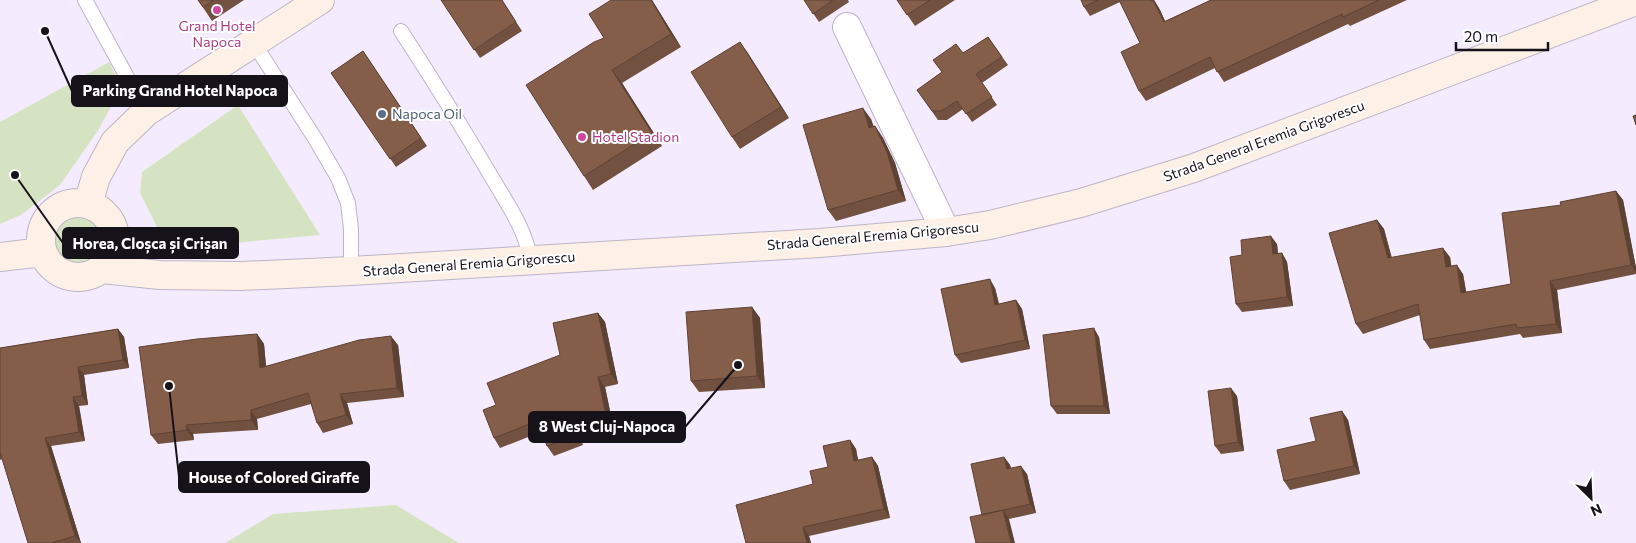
<svg xmlns="http://www.w3.org/2000/svg" width="1636" height="543" viewBox="0 0 1636 543" font-family="Commissioner,sans-serif">
<rect width="100%" height="100%" fill="#f4ecfe"/>
<path fill="#d5e3c2" d="M 109,62 L 116,76 L 120,90 L 99,129 L 60,185 L 21,215 L 0,224 L 0,122 Z
M 238,105 L 320,235 L 168,249 L 140,193 L 142,172 Z
M54 240a25 25 0 1 1 50 0a25 25 0 1 1-50 0Z
M 396,505 L 459,543 L 225,543 L 273,514 Z"/>
<g fill="none" stroke-linecap="round" stroke-linejoin="round">
<g stroke="#bdb4c9" stroke-width="16">
<path id="lane" d="M 85,0 L 146,112
M 401,31 C 433,80 464,130 494,181 C 508,205 527,232 530,260
M 253,42 L 316,140 L 338,178 L 348,203 L 351,229 L 351,271"/>
</g>
<g stroke="#bdb4c9" stroke-width="30">
<path id="street" d="M 847,27 L 946,232"/>
</g>
<g stroke="#bdb4c9" stroke-width="30">
<path id="secondary" d="M41 240a37 37 0 1 1 74 0a37 37 0 1 1-74 0Z
M 88,204 L 96,177 L 115,142 L 146,112 L 320,0
M 0,257 L 42,252
M 102,269 L 160,275 L 241,276 L 351,271 L 820,243 L 946,232 L 990,225 L 1081,203 L 1194,168 L 1636,1"/>
</g>
<use href="#lane" stroke="#fff" stroke-width="14"/>
<use href="#street" stroke="#fff" stroke-width="28"/>
<use href="#secondary" stroke="#fdf0e6" stroke-width="28"/>
</g>
<path fill="#725140" d="M 198,0 L 244,0 L 212,21 Z
M 441,0 L 502,0 L 522,31 L 480,58 Z
M 652,0 L 681,47 L 622,83 L 662,146 L 593,190 L 584,176 L 604,38 Z
M 804,0 L 848,0 L 849,2 L 819,22 Z
M 897,0 L 955,0 L 915,26 Z
M 1081,0 L 1154,0 L 1160,10 L 1165,21 L 1211,0 L 1407,0 L 1350,26 L 1348,24 L 1224,82 L 1215,68 L 1146,101 L 1139,91 L 1140,43 L 1120,2 L 1090,16 L 1084,7 Z
M 988,37 L 1008,65 L 982,83 L 997,105 L 972,122 L 963,109 L 947,120 L 938,120 L 917,90 L 942,72 L 963,53 Z
M 740,42 L 789,118 L 740,149 L 732,137 Z
M 363,51 L 427,146 L 396,167 L 331,73 Z
M 871,119 L 874,127 L 875,126 L 883,138 L 895,163 L 906,201 L 836,221 L 828,210 Z
M 1616,191 L 1623,200 L 1636,268 L 1636,274 L 1557,290 L 1562,333 L 1523,338 L 1520,334 L 1430,349 L 1424,340 L 1420,315 L 1363,334 L 1356,324 L 1377,220 L 1384,229 L 1392,258 L 1450,257 L 1451,266 L 1463,274 L 1466,292 L 1511,284 L 1561,205 Z
M 1277,244 L 1278,254 L 1282,253 L 1287,262 L 1293,306 L 1242,312 L 1236,304 L 1242,255 Z
M 995,288 L 999,304 L 1016,300 L 1022,309 L 1030,349 L 961,363 L 955,355 Z
M 752,307 L 760,318 L 765,388 L 699,392 L 691,381 Z
M 598,313 L 605,322 L 618,384 L 605,387 L 614,430 L 580,438 L 583,445 L 554,456 L 547,446 L 541,432 L 500,448 L 494,438 L 496,405 L 560,355 Z
M 118,329 L 124,337 L 129,368 L 84,375 L 88,405 L 79,406 L 85,441 L 51,446 L 81,543 L 28,543 L 2,459 L 0,460 L 0,348 Z
M 257,334 L 264,344 L 266,366 L 398,345 L 404,397 L 347,403 L 353,424 L 323,433 L 317,423 L 311,404 L 257,419 L 258,430 L 193,434 L 194,440 L 158,444 L 151,435 Z
M 1099,337 L 1110,414 L 1057,414 L 1051,406 Z
M 1237,396 L 1244,451 L 1221,454 L 1215,446 Z
M 1342,411 L 1348,420 L 1360,474 L 1290,490 L 1284,481 L 1316,441 Z
M 850,440 L 856,449 L 858,461 L 872,457 L 878,466 L 890,518 L 809,536 L 811,543 L 746,543 L 813,484 Z
M 1004,457 L 1010,465 L 1011,468 L 1027,474 L 1036,513 L 1009,519 L 982,515 Z"/>
<path fill="#5d4234" d="M 651,0 L 652,0 L 681,47 L 671,34 Z
M 1151,0 L 1154,0 L 1160,10 L 1170,32 L 1164,22 Z
M 740,42 L 748,53 L 789,118 L 781,107 Z
M 612,70 L 622,83 L 662,146 L 652,133 Z
M 863,108 L 871,119 L 877,140 L 869,128 Z
M 875,126 L 883,138 L 895,163 L 906,201 L 898,190 Z
M 1616,191 L 1623,200 L 1636,268 L 1636,272 L 1631,265 Z
M 1377,220 L 1384,229 L 1394,268 L 1388,258 Z
M 1271,236 L 1277,244 L 1279,263 L 1273,254 Z
M 1443,248 L 1450,257 L 1453,276 L 1446,267 Z
M 1282,253 L 1287,262 L 1293,306 L 1287,297 Z
M 1457,265 L 1463,274 L 1468,302 L 1461,293 Z
M 990,279 L 995,288 L 1001,313 L 995,305 Z
M 1550,281 L 1557,290 L 1562,333 L 1556,324 Z
M 1016,300 L 1022,309 L 1030,349 L 1025,340 Z
M 752,307 L 760,318 L 765,388 L 757,376 Z
M 598,313 L 605,322 L 618,384 L 611,374 Z
M 1094,328 L 1099,337 L 1110,414 L 1104,406 Z
M 118,329 L 124,337 L 129,368 L 123,360 Z
M 257,334 L 264,344 L 267,377 L 260,368 Z
M 391,336 L 398,345 L 404,397 L 397,388 Z
M 78,367 L 84,375 L 88,405 L 82,396 Z
M 598,377 L 605,387 L 614,430 L 607,420 Z
M 1231,388 L 1237,396 L 1244,451 L 1238,442 Z
M 340,394 L 347,403 L 353,424 L 346,415 Z
M 73,397 L 79,406 L 85,441 L 79,432 Z
M 251,410 L 257,419 L 258,430 L 251,420 Z
M 1342,411 L 1348,420 L 1360,474 L 1354,466 Z
M 186,425 L 193,434 L 194,440 L 187,430 Z
M 573,428 L 580,438 L 583,445 L 576,435 Z
M 45,438 L 51,446 L 81,543 L 75,536 Z
M 850,440 L 856,449 L 860,470 L 854,461 Z
M 872,457 L 878,466 L 890,518 L 884,509 Z
M 1004,457 L 1010,465 L 1013,477 L 1007,469 Z
M 1021,466 L 1027,474 L 1036,513 L 1030,504 Z
M 1003,510 L 1009,519 L 1015,543 L 1011,543 Z
M 803,527 L 809,536 L 811,543 L 807,543 Z"/>
<path fill="#855e4a" stroke="#5d4234" d="M 198,0 L 214,0 L 203,7 Z
M 441,0 L 502,0 L 516,22 L 474,50 Z
M 611,0 L 651,0 L 671,34 L 612,70 L 652,133 L 584,176 L 526,85 L 594,42 L 604,38 L 589,14 Z
M 804,0 L 833,0 L 813,14 Z
M 897,0 L 930,0 L 907,15 Z
M 1081,0 L 1098,0 L 1084,7 Z
M 1119,0 L 1151,0 L 1152,1 L 1153,0 L 1164,22 L 1211,0 L 1379,0 L 1343,17 L 1342,14 L 1217,72 L 1210,57 L 1139,91 L 1121,52 L 1140,43 Z
M 988,37 L 1002,57 L 976,74 L 992,97 L 966,114 L 957,101 L 941,111 L 932,111 L 917,90 L 942,72 L 933,60 L 956,44 L 963,53 Z
M 740,42 L 781,107 L 732,137 L 691,72 Z
M 363,51 L 421,138 L 390,159 L 331,73 Z
M 863,108 L 869,128 L 875,126 L 887,152 L 898,190 L 828,210 L 803,125 Z
M 1636,115 L 1636,125 L 1633,116 Z
M 1616,191 L 1631,265 L 1550,281 L 1556,324 L 1517,328 L 1516,324 L 1424,340 L 1418,304 L 1356,324 L 1329,233 L 1377,220 L 1388,258 L 1443,248 L 1446,267 L 1457,265 L 1461,293 L 1511,284 L 1502,213 L 1561,205 L 1560,202 Z
M 1271,236 L 1273,254 L 1282,253 L 1287,297 L 1236,304 L 1230,257 L 1242,255 L 1241,240 Z
M 990,279 L 995,305 L 1016,300 L 1025,340 L 955,355 L 941,289 Z
M 752,307 L 757,376 L 691,381 L 686,312 Z
M 598,313 L 611,374 L 598,377 L 607,420 L 573,428 L 576,435 L 547,446 L 537,421 L 494,438 L 483,410 L 496,405 L 487,383 L 560,355 L 553,323 Z
M 1094,328 L 1104,406 L 1051,406 L 1043,335 Z
M 118,329 L 123,360 L 78,367 L 82,396 L 73,397 L 79,432 L 45,438 L 75,536 L 51,543 L 28,543 L 0,452 L 0,348 Z
M 257,334 L 260,368 L 359,340 L 391,336 L 397,388 L 340,394 L 346,415 L 317,423 L 308,393 L 251,410 L 251,420 L 186,425 L 187,430 L 151,435 L 139,347 L 197,339 Z
M 1231,388 L 1238,442 L 1215,446 L 1208,391 Z
M 1342,411 L 1354,466 L 1284,481 L 1277,450 L 1316,441 L 1310,418 Z
M 850,440 L 854,461 L 872,457 L 884,509 L 803,527 L 807,543 L 746,543 L 736,505 L 813,484 L 810,471 L 828,467 L 823,446 Z
M 1004,457 L 1007,469 L 1021,466 L 1030,504 L 982,515 L 971,464 Z
M 1003,510 L 1011,543 L 976,543 L 970,517 Z"/>
<g fill="#d1479c" stroke="#fff" stroke-width="2">
<circle cx="217" cy="10" r="5"/>
<circle cx="582" cy="137" r="5"/>
</g>
<circle fill="#5c6f8a" stroke="#fff" stroke-width="2" cx="382" cy="114" r="5"/>
<g text-anchor="middle" stroke-width="4" stroke-linejoin="round" paint-order="stroke">
<g font-size="14" fill="#b23c85" stroke="#fff">
<text x="217" y="31">Grand Hotel<tspan x="217" dy="16">Napoca</tspan></text>
<text x="592" y="142" text-anchor="start">Hotel Stadion</text>
</g>
<g font-size="14" fill="#4e5e75" stroke="#fff" text-anchor="start">
<text x="392" y="119">Napoca Oil</text>
</g>
<g font-size="14" fill="#16121a" stroke="#fff">
<text transform="translate(1264 141) rotate(-20)" y="5">Strada General Eremia Grigorescu</text>
<text transform="translate(873 236) rotate(-5)" y="5">Strada General Eremia Grigorescu</text>
<text transform="translate(469 264) rotate(-4)" y="5">Strada General Eremia Grigorescu</text>
</g>
</g>
<path fill="none" stroke="#16121a" stroke-width="2" d="M45 31L72 91M15 175L63 243M738 365L685 427M169 386L179 477"/>
<g fill="#16121a" stroke="#fff" stroke-width="2">
<circle cx="45" cy="31" r="5"/>
<circle cx="15" cy="175" r="5"/>
<circle cx="738" cy="365" r="5"/>
<circle cx="169" cy="386" r="5"/>
</g>
<g fill="#16121a" stroke="#16121a" stroke-width="2">
<rect x="72" y="76" width="215" height="30" rx="5"/>
<rect x="63" y="228" width="175" height="30" rx="5"/>
<rect x="529" y="412" width="156" height="30" rx="5"/>
<rect x="179" y="462" width="190" height="30" rx="5"/>
</g>
<g font-size="15" text-anchor="middle" font-weight="bold" fill="#fff">
<text x="180" y="96">Parking Grand Hotel Napoca</text>
<text x="150" y="249">Horea, Cloșca și Crișan</text>
<text x="607" y="432">8 West Cluj-Napoca</text>
<text x="274" y="483">House of Colored Giraffe</text>
</g>
<g transform="translate(1591 498) rotate(156)" stroke="#ffffff" stroke-width="4" paint-order="stroke">
<path d="M0-4L9 19L0 12L-9 19Z" fill="#16121a"/>
<text y="-8" font-size="14" font-weight="bold" text-anchor="middle" fill="#16121a">N</text>
</g>
<path d="M1456 42v8h92v-8" fill="none" stroke="#16121a" stroke-width="2.5"/>
<text x="1464" y="42" font-size="15" fill="#16121a" stroke="#ffffff" stroke-width="4" paint-order="stroke">20 m</text>
</svg>
